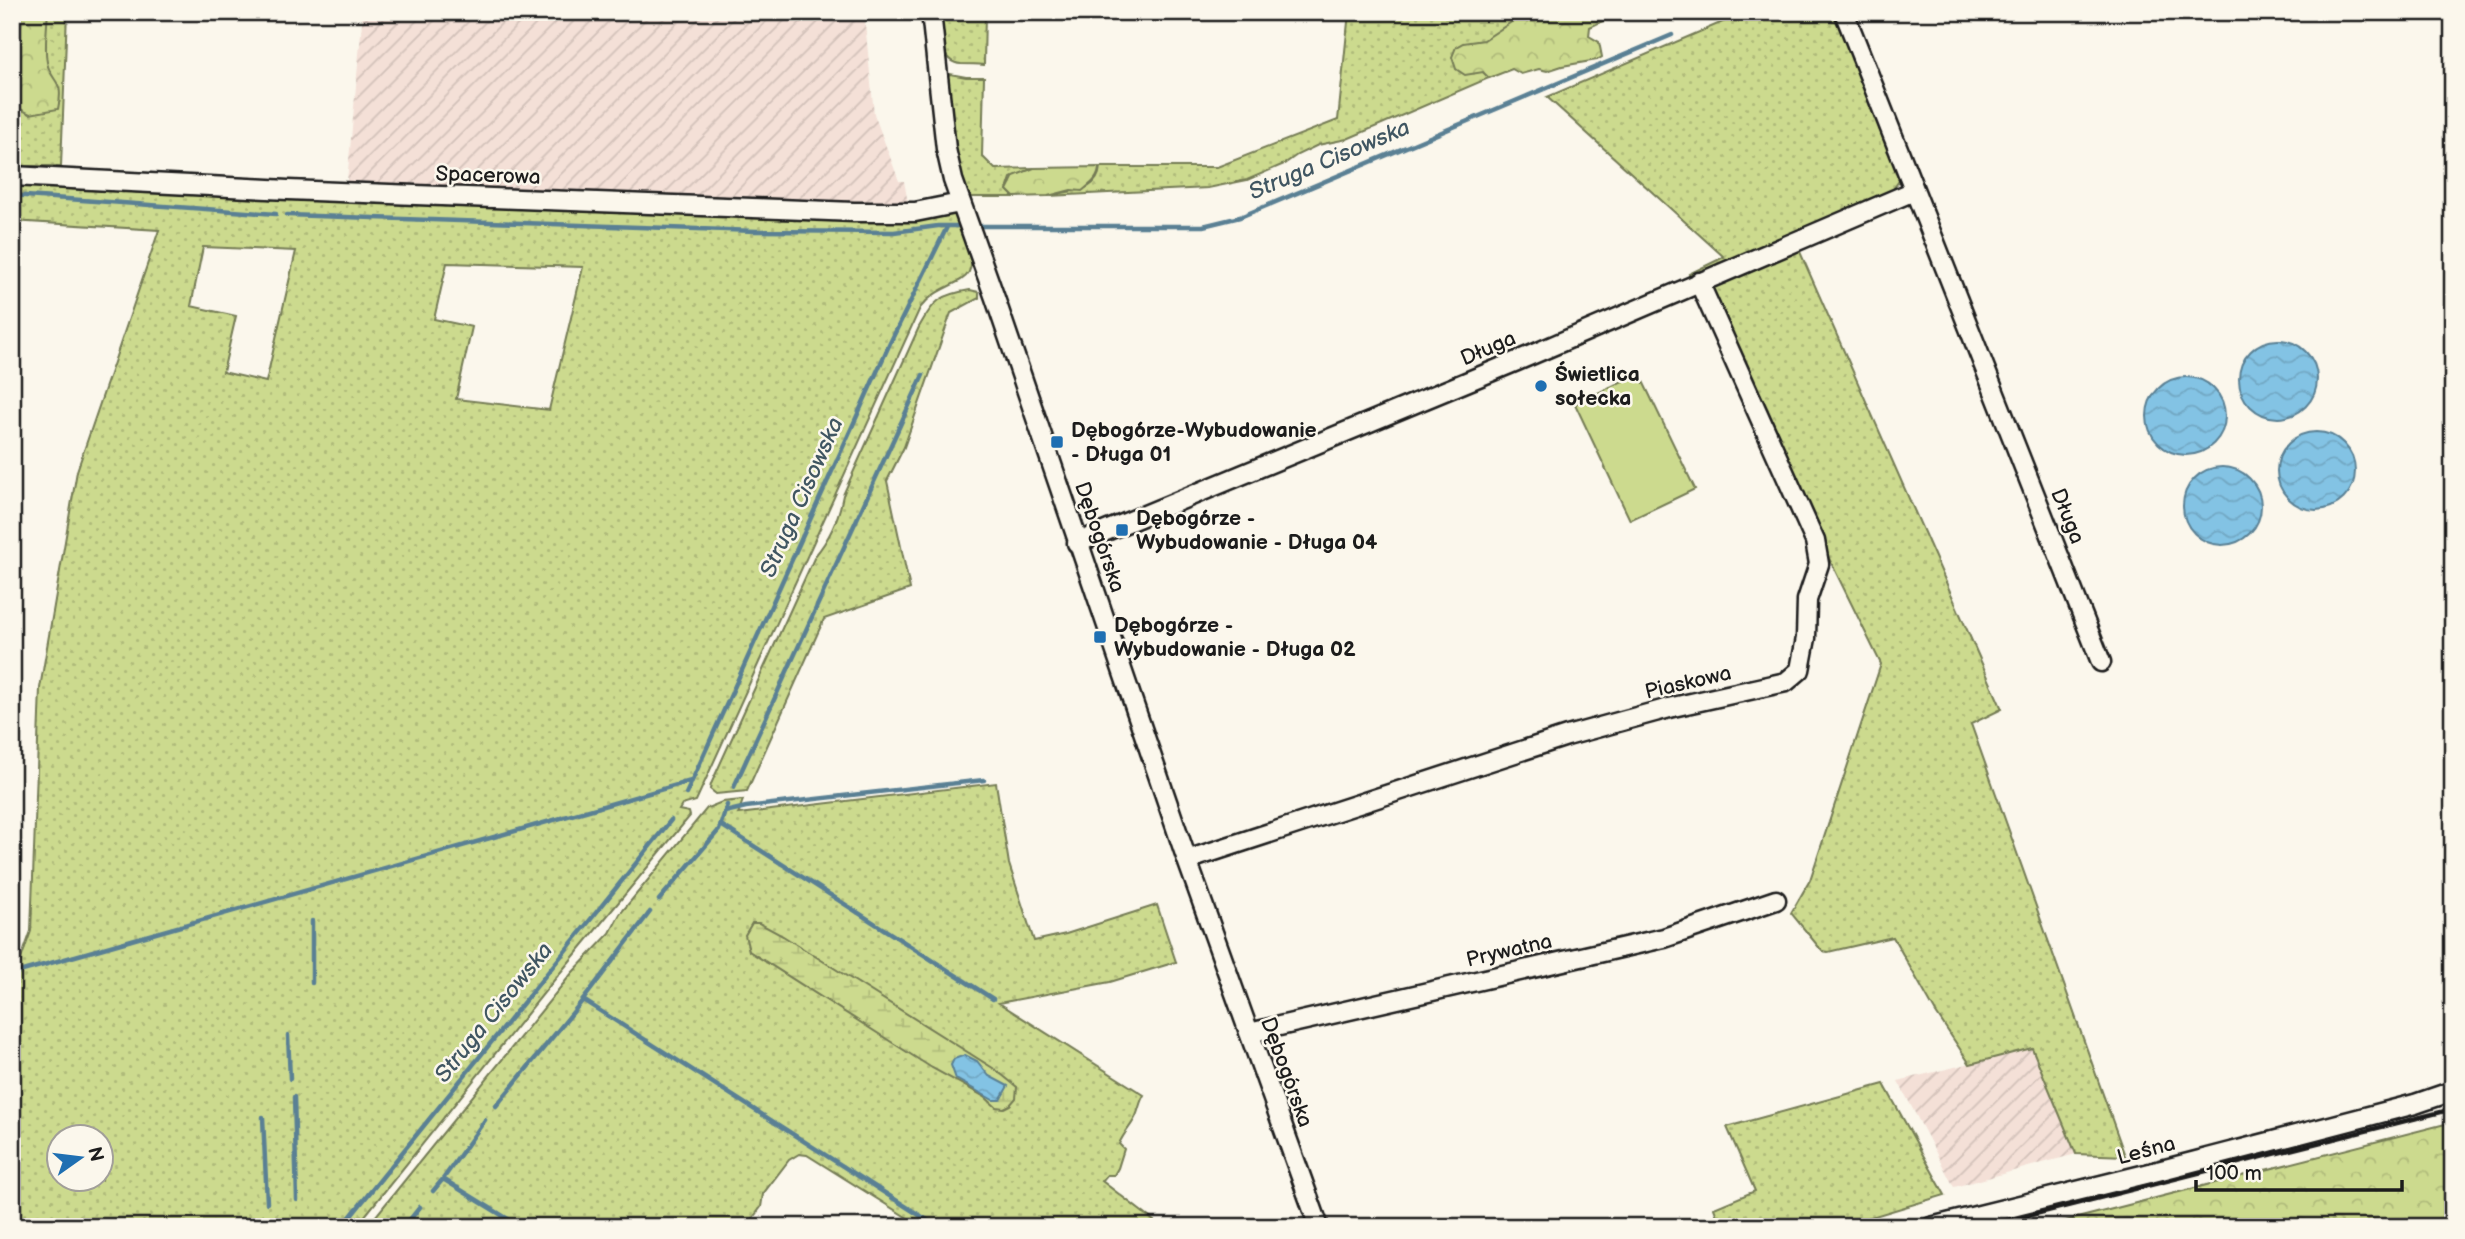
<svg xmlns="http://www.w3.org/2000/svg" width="2465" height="1239" viewBox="0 0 2465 1239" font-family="'Balsamiq Sans',sans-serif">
<defs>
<pattern id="industrial-furrows" width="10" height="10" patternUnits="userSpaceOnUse" patternTransform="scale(1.75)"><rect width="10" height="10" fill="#f4e0d7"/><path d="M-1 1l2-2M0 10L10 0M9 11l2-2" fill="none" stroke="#d1c0b8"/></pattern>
<pattern id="grass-dots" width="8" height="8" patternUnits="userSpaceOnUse" patternTransform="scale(1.75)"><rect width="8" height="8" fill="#ccda8e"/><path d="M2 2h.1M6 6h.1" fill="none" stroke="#afba7a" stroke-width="1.8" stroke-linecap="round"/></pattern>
<pattern id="forest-crowns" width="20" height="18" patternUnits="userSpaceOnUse" patternTransform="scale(1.75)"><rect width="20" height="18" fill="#ccda8e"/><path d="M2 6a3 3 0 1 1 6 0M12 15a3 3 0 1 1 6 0" fill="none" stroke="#afba7a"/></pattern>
<pattern id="wetland-marsh" width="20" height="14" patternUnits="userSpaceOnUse" patternTransform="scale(1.75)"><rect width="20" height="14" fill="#ccda8e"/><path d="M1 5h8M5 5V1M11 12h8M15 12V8" fill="none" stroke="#afba7a"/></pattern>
<pattern id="water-waves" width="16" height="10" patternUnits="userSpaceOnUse" patternTransform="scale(1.75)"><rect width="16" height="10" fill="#83c3e4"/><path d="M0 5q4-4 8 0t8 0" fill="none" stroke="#71a7c3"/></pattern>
</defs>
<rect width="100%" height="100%" fill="#fbf7ec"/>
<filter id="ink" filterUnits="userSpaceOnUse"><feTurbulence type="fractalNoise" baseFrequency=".0143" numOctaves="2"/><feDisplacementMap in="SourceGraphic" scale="14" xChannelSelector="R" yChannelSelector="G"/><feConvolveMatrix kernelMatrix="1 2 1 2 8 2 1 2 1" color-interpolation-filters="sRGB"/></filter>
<g filter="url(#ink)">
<path fill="url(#industrial-furrows)" d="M 363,12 L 864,12 L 874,114 L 899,181 L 904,181 L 908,203 L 792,204 L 347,181 Z
M 2032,1048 L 2076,1154 L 1954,1187 L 1898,1081 Z"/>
<path fill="url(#grass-dots)" stroke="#747b55" stroke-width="2" fill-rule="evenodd" d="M 12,12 L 67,12 L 61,166 L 12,166 Z
M 938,12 L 985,12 L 984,65 C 975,64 969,64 961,64 C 938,63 940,30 938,12 Z
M 1349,12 L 1579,12 L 1478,72 L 1483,72 L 1489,78 L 1347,139 L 1318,145 L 1297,155 L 1284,164 L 1247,180 L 1208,188 L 1048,196 C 1068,189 1098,195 1100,167 L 1217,167 L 1338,120 Z
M 1746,12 L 1834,12 L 1901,178 L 1888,196 L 1793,236 L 2002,709 L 1971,724 L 2125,1156 L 2076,1154 L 2032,1048 L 1970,1064 L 1936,1013 L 1893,937 L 1828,952 L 1822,951 L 1791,913 L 1810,880 L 1881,664 L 1689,274 L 1724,257 L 1547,97 Z
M 950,74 L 966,77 L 984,77 L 982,156 L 995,169 L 1034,168 L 1011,178 L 1007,190 L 1014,197 L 972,197 L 965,192 L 956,161 L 946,76 Z
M 12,179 L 954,208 C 961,227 985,267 961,280 C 943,290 934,291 920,308 L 696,801 L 682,805 L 679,810 L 689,812 L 690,816 L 555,979 L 356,1227 L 12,1227 L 12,974 L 16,973 L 31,931 L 40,688 L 77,471 L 159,230 L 12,221 ZM 203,247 L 296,251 L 266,382 L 223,372 L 236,316 L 191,306 ZM 447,263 L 583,267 L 549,410 L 456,399 L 472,327 L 434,319 ZM 60,1138 L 102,1138 L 102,1180 L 60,1180 Z
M 970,290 L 979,292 L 979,298 L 951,313 L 904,447 L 887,481 L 910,589 L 824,619 L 747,791 L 716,794 L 710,789 L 711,784 L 815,556 C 830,538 839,518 843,495 L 919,327 C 934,300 940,295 970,290 Z
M 996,783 L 1009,864 L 1034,941 L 1066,934 L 1157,905 L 1176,962 L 1110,982 L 999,1003 L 1144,1095 C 1139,1103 1139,1111 1135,1118 C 1130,1128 1123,1134 1119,1144 L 1124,1149 L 1118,1168 L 1114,1175 L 1107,1175 L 1102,1181 L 1154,1221 L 1155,1227 L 922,1227 L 807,1155 L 799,1154 L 789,1160 L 763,1194 L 761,1207 L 746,1227 L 367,1227 L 572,973 L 610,933 L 620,914 L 707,808 L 722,802 L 743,800 L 738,814 Z
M 1884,1084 L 1945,1195 L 1838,1227 L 1721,1227 L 1714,1208 L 1755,1191 L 1727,1127 Z"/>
<path fill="url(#forest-crowns)" stroke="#747b55" stroke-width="2" d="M 24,12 L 48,12 C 47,23 45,53 47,62 C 51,84 65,78 58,109 L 30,114 L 12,105 L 13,29 L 15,20 Z
M 1558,12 L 1612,12 L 1609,18 L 1590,27 L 1589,36 L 1599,42 L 1602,57 L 1597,60 L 1562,66 L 1547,71 L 1539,69 L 1521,74 L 1512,69 L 1489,78 L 1483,72 L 1465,75 L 1456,69 L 1452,57 L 1456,47 L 1463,43 L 1484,40 L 1516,19 L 1543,19 Z
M 1099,167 C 1099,179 1090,184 1082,191 L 1071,190 L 1048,196 L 1014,197 L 1007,190 L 1014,176 L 1034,168 Z
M 2453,1122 L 2453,1227 L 2042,1227 Z"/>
<path fill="url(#wetland-marsh)" stroke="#747b55" stroke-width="2" d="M 752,923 L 759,923 L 783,936 L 996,1070 L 1017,1087 L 1016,1098 L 1010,1105 L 1004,1108 L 996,1107 L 985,1097 L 932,1068 L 749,951 L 745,935 Z"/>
<path fill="#ccda8e" stroke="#747b55" stroke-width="2" d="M 1639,373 L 1695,489 L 1630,520 L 1575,404 Z"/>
<path fill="url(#water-waves)" stroke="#5a8094" stroke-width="2" d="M2239 379a39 39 0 1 1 78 0a39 39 0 1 1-78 0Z
M2147 416a39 39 0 1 1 78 0a39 39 0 1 1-78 0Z
M2277 471a39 39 0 1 1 78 0a39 39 0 1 1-78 0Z
M2183 506a39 39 0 1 1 78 0a39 39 0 1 1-78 0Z
M 965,1055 L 977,1061 L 989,1076 L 1008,1086 L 1000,1100 L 993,1100 L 956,1079 L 951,1065 L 954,1059 Z"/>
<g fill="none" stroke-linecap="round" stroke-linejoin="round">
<path stroke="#5a8094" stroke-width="4.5" d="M 1716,16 L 1725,12
M 12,195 L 276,214
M 287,215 L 756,231 L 894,232 L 938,226 L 960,226
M 982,226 L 1203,226 L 1240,217 L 1672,35
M 734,787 L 923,375
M 686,794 L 890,343 L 947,227
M 725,812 L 746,807 L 984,780
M 721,825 L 993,999
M 659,900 L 719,830 L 727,805
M 650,912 L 583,1000 L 938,1227
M 12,974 L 691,781
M 312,983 L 312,921
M 288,1035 L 290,1079
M 294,1097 L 297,1200
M 496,1106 L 583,1000
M 263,1117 L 267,1203
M 443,1179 L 485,1120
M 433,1191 L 443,1179 L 521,1227
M 342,1227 L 671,820
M 404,1227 L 420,1207"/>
<g stroke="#1c1c1c" stroke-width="23">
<path id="minor" d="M 931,12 L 946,149 L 953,180 L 995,298 L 1187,860 L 1319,1227
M 1844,12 L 2101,662
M 12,176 L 288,190 L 854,212 L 915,212 L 960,203
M 1077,543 L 1517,361 L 1914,191
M 1187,860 L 1567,736 L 1673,707 L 1786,682 L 1800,670 L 1806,638 L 1807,600 L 1819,564 L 1815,541 L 1699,282
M 1249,1033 L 1664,938 L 1776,900
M 1931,1227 L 2150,1173 L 2415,1104 L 2453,1091"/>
</g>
<use href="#minor" stroke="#fbf7ec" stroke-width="18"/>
<path stroke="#1c1c1c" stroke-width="4.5" d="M 1984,1227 L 2453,1109"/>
</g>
</g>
<g fill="#1f6fb2" stroke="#fbf7ec" stroke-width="2.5">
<circle cx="1541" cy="386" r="7"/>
<rect x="1050" y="435" width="14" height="14" rx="3.5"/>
<rect x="1115" y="523" width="14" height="14" rx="3.5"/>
<rect x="1093" y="630" width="14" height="14" rx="3.5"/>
</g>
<g text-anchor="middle" stroke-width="5" stroke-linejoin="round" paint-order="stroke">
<g font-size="21" fill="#1c1c1c" stroke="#fbf7ec">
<text transform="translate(488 175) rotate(2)" y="7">Spacerowa</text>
<text transform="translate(1488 348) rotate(-23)" y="7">Długa</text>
<text transform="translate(2068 516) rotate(68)" y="7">Długa</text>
<text transform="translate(1100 537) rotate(71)" y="7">Dębogórska</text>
<text transform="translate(1688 682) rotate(-13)" y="7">Piaskowa</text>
<text transform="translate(1509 950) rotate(-13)" y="7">Prywatna</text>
<text transform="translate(1287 1072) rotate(70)" y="7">Dębogórska</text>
<text transform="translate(2146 1150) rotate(-15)" y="7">Leśna</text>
</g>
<g font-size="21" font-weight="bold" fill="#1c1c1c" stroke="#fbf7ec" text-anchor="start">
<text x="1555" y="381">Świetlica<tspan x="1555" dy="24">sołecka</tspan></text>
<text x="1071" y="437">Dębogórze-Wybudowanie<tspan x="1071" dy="24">- Długa 01</tspan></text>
<text x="1136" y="525">Dębogórze -<tspan x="1136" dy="24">Wybudowanie - Długa 04</tspan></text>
<text x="1114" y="632">Dębogórze -<tspan x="1114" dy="24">Wybudowanie - Długa 02</tspan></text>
</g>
<g font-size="23" font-style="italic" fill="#405662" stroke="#fbf7ec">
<text transform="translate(1329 159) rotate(-23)" y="8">Struga Cisowska</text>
<text transform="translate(801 497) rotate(-66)" y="8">Struga Cisowska</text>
<text transform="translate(493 1012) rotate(-51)" y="8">Struga Cisowska</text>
</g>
</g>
<rect width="2465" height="1239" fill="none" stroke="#fbf7ec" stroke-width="42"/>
<rect x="21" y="21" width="2423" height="1197" fill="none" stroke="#1c1c1c" stroke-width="2.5" filter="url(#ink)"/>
<g transform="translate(80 1158) rotate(76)"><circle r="33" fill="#fbf7ec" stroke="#a29f99" stroke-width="2"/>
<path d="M0-5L12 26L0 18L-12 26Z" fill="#1f6fb2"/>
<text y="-10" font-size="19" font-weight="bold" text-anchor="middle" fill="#1c1c1c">N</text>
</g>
<path d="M2196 1180v10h206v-10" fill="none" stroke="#1c1c1c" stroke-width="3.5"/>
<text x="2206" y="1180" font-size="21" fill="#1c1c1c" stroke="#fbf7ec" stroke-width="5" paint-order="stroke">100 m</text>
</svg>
